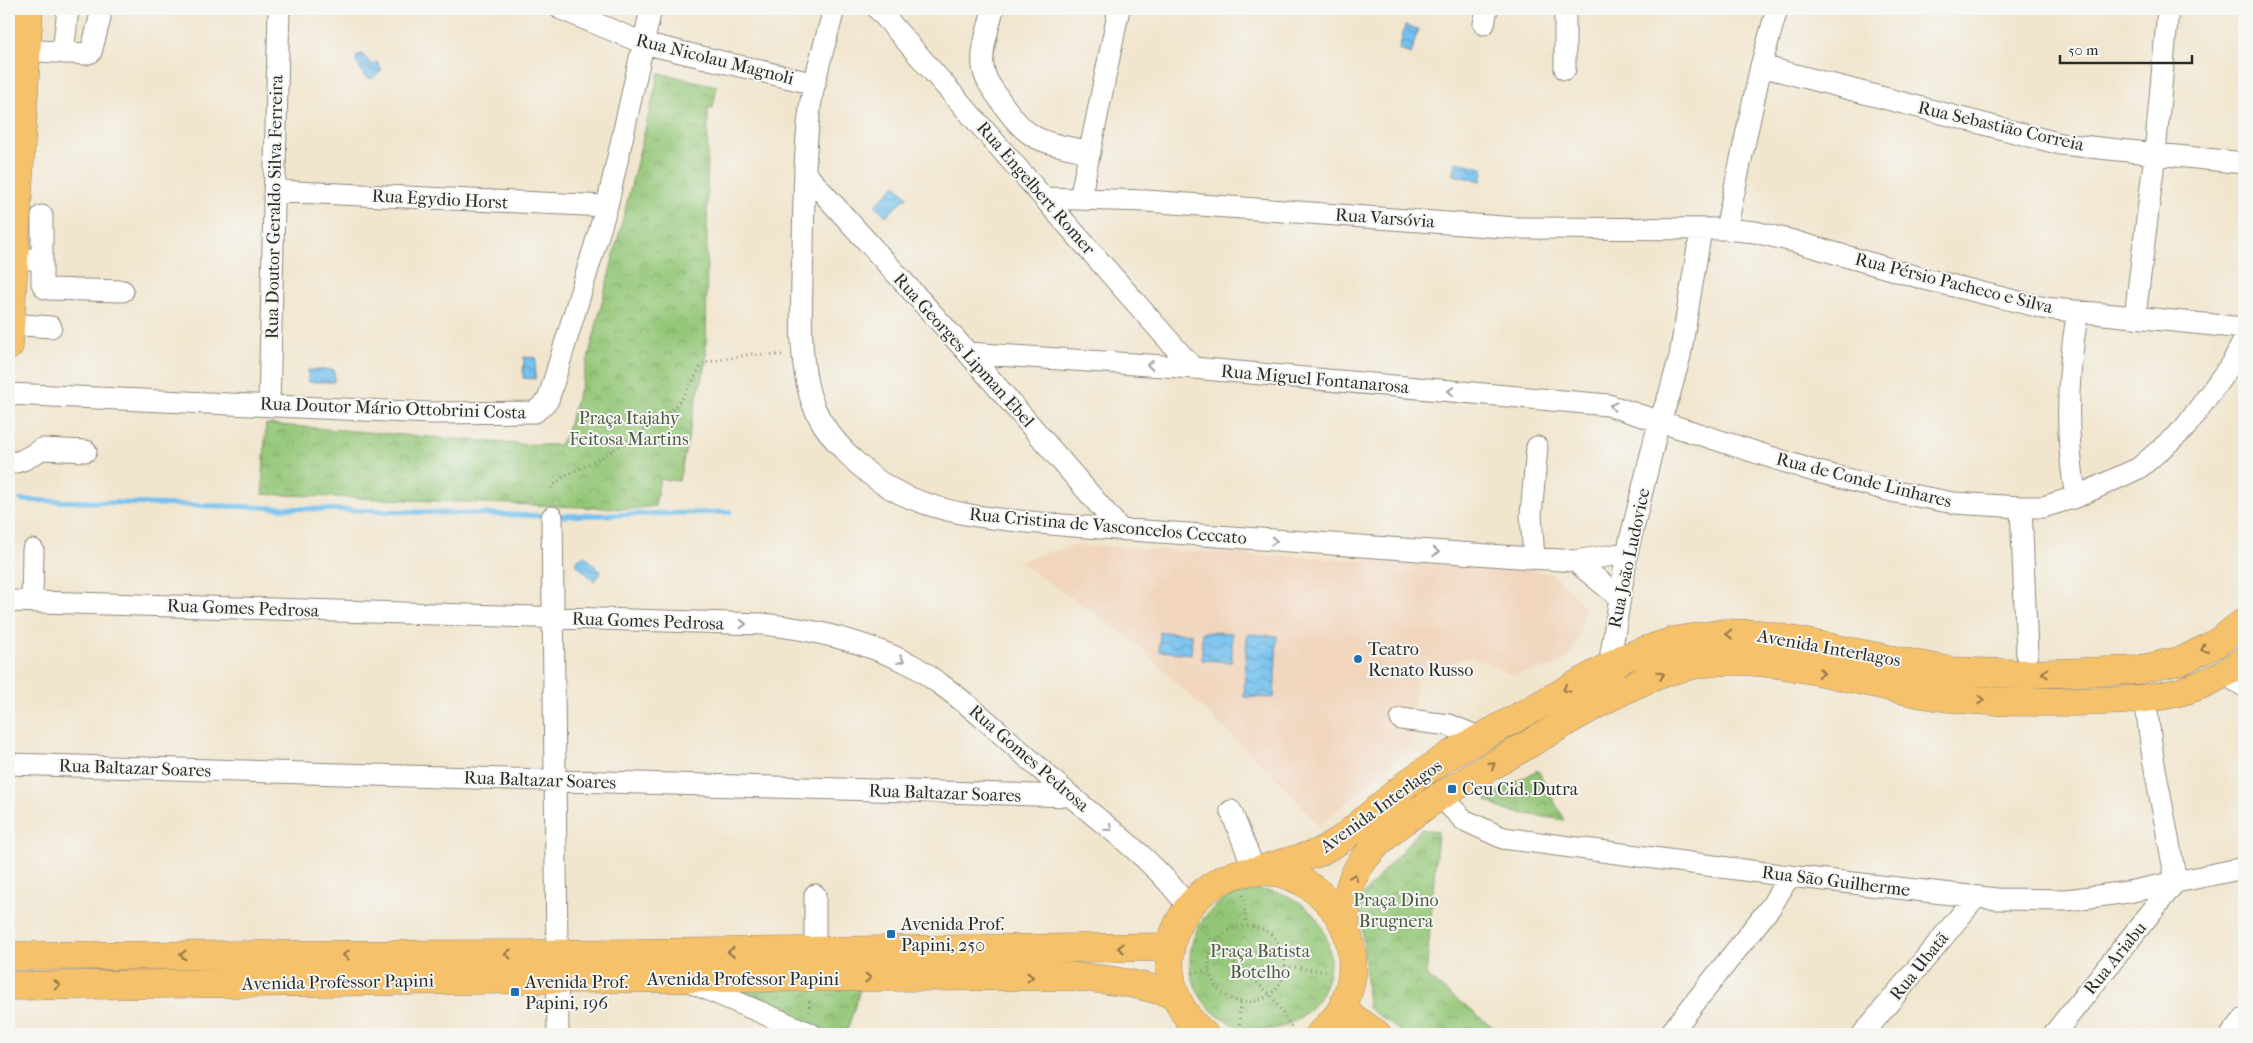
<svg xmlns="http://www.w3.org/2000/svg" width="2253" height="1043" viewBox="0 0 2253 1043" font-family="'IM FELL French Canon',serif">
<defs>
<pattern id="park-crowns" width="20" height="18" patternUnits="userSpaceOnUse" patternTransform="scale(1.25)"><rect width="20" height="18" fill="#93c676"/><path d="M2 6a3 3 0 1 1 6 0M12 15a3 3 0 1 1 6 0" fill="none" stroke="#78a161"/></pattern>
<pattern id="water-waves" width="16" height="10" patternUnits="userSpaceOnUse" patternTransform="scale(1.25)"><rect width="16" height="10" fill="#75c1ef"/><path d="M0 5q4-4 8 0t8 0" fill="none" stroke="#609dc2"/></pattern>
</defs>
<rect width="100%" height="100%" fill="#f6f6f2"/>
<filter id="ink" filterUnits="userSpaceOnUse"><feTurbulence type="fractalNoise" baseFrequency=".02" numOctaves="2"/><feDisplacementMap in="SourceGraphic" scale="10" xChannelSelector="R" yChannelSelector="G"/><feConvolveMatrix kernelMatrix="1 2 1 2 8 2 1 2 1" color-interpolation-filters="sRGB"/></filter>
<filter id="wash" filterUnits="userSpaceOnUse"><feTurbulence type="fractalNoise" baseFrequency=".0096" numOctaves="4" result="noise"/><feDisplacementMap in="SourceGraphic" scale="20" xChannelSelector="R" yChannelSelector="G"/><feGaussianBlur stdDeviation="1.12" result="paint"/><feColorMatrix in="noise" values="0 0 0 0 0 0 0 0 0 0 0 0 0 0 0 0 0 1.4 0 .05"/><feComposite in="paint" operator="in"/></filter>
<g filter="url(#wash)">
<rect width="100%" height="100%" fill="#f1e5cd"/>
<path fill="#f1d5bd" d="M 1074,545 L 1521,569 L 1552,574 L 1571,591 L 1584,607 L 1579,635 L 1571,656 L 1553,667 L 1513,675 L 1471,656 L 1416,675 L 1411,746 L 1319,826 L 1280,782 L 1131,639 L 1018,561 Z"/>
<path fill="url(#park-crowns)" stroke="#5f7850" d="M 659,73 L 717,86 L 713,108 L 708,108 L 706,365 L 697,396 L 679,481 L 660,479 L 655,506 L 631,509 L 262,494 L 266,424 L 518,444 L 559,445 L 565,436 L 583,379 Z
M 1538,770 L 1564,820 L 1507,811 L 1486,801 L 1486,798 Z
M 1421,829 L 1438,831 L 1426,976 L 1498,1031 L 1495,1034 L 1404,1034 L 1368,1008 L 1360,898 Z
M1190 960a70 70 0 1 1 140 0a70 70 0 1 1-140 0Z
M 861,987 L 846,1034 L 828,1034 L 735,995 L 747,989 Z"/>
<path fill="url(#water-waves)" stroke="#50768d" d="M 1405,25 L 1418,29 L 1411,54 L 1399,50 Z
M 362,54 L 372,65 L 377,62 L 382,70 L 373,78 L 367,78 L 356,62 L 357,56 Z
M 1456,162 L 1484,168 L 1481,181 L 1453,175 Z
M 896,185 L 907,197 L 886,216 L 875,205 Z
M 524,357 L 536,358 L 535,379 L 523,378 Z
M 308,370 L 334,370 L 334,382 L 308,382 Z
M 584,555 L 601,572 L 594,581 L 577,565 L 577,560 Z
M 1160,632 L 1192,634 L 1191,654 L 1159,651 Z
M 1202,632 L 1232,633 L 1232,662 L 1202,660 Z
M 1247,634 L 1277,636 L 1274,698 L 1244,697 Z"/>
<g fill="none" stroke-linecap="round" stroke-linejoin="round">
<path stroke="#75c1ef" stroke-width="5" d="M 21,500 L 547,516
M 558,516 L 730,512"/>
</g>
</g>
<g filter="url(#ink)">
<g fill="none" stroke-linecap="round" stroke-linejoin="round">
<g stroke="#8e887c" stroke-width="23">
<path id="minor" d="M 561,9 L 643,43 L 815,84
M 834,9 C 826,41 814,75 810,108 C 804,154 804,201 803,248 C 802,295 796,366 815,409 C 827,437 863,473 890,488 C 945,519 1012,520 1073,526 L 1575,561 L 1627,553
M 878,9 L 1193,368
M 993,9 C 989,27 981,48 983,66 C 984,78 991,87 998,97 C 1028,143 1039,141 1090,152
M 1565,9 L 1565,69
M 1484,24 L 1487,9
M 26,50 L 85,54 L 91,52 L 100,18 L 100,9
M 63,53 L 68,9
M 1761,66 L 2061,144 L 2244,163
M 805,173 L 968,353 L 1120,529
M 274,191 L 607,206
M 1045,198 L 1146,201 L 1516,228 L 1726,229 L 1755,232 L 1793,241 L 1925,279 L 2044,308 L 2244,328
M 1080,199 L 1119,9
M 1726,229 L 1761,66 L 1777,9
M 14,259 L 42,259 L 42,283 L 45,288 L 49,289 L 123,291
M 42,259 L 42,216
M 2135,316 L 2155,154 L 2168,9
M 10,324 L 51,327
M 968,353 L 1193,368 L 1608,405 L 1811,470 L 1896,492 L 1954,503 L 2021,507 L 2043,507 L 2076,497 L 2139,468 L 2184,429 L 2232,363 L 2244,340
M 9,394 L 431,413 L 535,412 L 548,400 L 607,206 L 651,9
M 269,405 L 279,9
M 9,463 C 25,462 29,456 42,449 L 86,451
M 2076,497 C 2065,436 2067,372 2078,311
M 2021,507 L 2027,654
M 552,517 L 558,1034
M 1534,559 L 1531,515 L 1537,447
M 1575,561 L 1619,597
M 9,601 L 762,624 C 813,629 862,641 908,663 C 919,668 930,677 940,684 C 988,718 1028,760 1073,798 C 1113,832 1157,863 1188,907
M 32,601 L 33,550
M 2224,674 L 2244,686
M 1612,676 L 1609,666 L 1627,553 L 1659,422 L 1669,396 L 1680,356 L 1701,230
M 1401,719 L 1449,725 L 1481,738
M 9,764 L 1071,796
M 1440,796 L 1464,820 L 1503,838 L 1789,876 L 1997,899 L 2067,900 L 2128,892 L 2244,868
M 1231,811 L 1255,871
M 815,951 L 815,895
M 688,981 L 811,1034
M 1670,1034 L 1772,905 L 1789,876
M 1863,1034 L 1976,897
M 2054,1034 L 2176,881 L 2153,758 L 2145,698
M 2232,1034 L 2244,1019"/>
</g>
<g stroke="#8e887c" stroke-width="29">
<path id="major" d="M 9,346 L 29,9
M 1255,871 L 1318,853 L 1342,839 L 1409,782 L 1448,756 L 1624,658 L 1673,641 L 1724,633 L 1760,634 L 1951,671 L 2028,674 L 2137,670 L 2183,660 L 2215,644 L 2244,622
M 1345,925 C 1346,909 1347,893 1353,878 C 1368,843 1410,817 1440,796 C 1477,774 1514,753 1551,731 C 1601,702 1655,667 1714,662 C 1774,656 1853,680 1912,692 C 1964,703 2017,702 2070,702 C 2106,701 2145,701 2180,692 C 2204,685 2225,675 2244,660
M 9,956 L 534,954 L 1170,947
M 9,986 L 556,979 L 1064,976 C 1104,979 1136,982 1174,995
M 1342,1010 L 1377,1034
M 1204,1034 C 1180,1015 1167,985 1170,954 C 1171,933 1182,913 1197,898 C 1272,825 1388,913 1342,1008 C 1338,1018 1327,1026 1320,1034"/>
</g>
<path stroke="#8e887c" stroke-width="3" stroke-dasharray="1 4" stroke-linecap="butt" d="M 551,488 L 563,477 L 604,456 L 670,412 L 684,396 L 703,363 L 751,354 L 784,355
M 1243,895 L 1246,924
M1209 964a38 38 0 1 1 76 0a38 38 0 1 1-76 0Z
M 1201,926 L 1213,944 L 1271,995 L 1296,1034
M 1285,966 L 1329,972
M 1193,973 L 1209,969
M 809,1012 L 810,999
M 1239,1034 L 1240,1002"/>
<use href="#minor" stroke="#fff" stroke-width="21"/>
<use href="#major" stroke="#f5c16b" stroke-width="28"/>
</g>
<defs><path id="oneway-chevron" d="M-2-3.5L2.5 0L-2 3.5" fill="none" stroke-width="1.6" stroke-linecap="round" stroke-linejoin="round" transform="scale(1.25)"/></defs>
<g stroke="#a0a0a0">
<use href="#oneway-chevron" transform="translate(1150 365) rotate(-176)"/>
<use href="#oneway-chevron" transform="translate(1451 391) rotate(-175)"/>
<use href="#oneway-chevron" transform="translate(1613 406) rotate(-167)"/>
<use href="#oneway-chevron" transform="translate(1274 541) rotate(4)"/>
<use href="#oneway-chevron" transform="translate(1436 552) rotate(4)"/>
<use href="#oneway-chevron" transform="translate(743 624) rotate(2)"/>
<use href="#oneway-chevron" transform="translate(901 660) rotate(22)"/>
<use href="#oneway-chevron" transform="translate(1109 828) rotate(40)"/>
</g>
<g stroke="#90764b">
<use href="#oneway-chevron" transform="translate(1729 634) rotate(179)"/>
<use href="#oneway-chevron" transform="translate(2204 649) rotate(154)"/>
<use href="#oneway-chevron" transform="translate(1821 673) rotate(10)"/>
<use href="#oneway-chevron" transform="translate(2045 673) rotate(178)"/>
<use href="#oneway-chevron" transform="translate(1661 675) rotate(-21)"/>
<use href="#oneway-chevron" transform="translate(1566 689) rotate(150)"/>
<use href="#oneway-chevron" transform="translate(1981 700) rotate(4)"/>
<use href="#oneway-chevron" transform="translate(1492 765) rotate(-30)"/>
<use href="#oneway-chevron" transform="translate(1354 877) rotate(-67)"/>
<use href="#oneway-chevron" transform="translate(1121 948) rotate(179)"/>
<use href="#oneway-chevron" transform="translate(731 952) rotate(179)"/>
<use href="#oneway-chevron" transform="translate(508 954) rotate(180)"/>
<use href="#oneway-chevron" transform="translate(183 955) rotate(180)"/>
<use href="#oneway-chevron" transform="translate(346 955) rotate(180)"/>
<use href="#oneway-chevron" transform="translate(1030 977)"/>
<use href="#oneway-chevron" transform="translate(868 978)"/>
<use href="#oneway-chevron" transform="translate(57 985) rotate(-1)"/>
</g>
</g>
<g fill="#1f6fb2" stroke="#f6f6f2" stroke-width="2">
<circle cx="1358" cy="659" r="5"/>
<rect x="1447" y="784" width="10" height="10" rx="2.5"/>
<rect x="886" y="929" width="10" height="10" rx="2.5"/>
<rect x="510" y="987" width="10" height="10" rx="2.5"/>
</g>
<g text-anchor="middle" stroke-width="4" stroke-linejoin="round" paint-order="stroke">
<g font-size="18" fill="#2b2b2b" stroke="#f6f6f2">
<text transform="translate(715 59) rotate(14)" y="6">Rua Nicolau Magnoli</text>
<text transform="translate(2001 126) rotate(13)" y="6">Rua Sebastião Correia</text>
<text transform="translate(1036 188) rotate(49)" y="6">Rua Engelbert Romer</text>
<text transform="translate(440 199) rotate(3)" y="6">Rua Egydio Horst</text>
<text transform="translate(274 207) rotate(-89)" y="6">Rua Doutor Geraldo Silva Ferreira</text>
<text transform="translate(1385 218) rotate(4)" y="6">Rua Varsóvia</text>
<text transform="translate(1954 283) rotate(14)" y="6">Rua Pérsio Pacheco e Silva</text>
<text transform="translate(964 350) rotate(48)" y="6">Rua Georges Lipman Ebel</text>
<text transform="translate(1315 379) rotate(5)" y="6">Rua Miguel Fontanarosa</text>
<text transform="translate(393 408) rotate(2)" y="6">Rua Doutor Mário Ottobrini Costa</text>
<text transform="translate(1864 480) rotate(14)" y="6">Rua de Conde Linhares</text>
<text transform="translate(1108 526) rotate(5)" y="6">Rua Cristina de Vasconcelos Ceccato</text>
<text transform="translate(1629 558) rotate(-78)" y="6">Rua João Ludovice</text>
<text transform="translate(243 608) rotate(2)" y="6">Rua Gomes Pedrosa</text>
<text transform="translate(648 621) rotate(2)" y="6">Rua Gomes Pedrosa</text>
<text transform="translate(1829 648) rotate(10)" y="6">Avenida Interlagos</text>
<text transform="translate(1029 758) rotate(41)" y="6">Rua Gomes Pedrosa</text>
<text transform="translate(135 768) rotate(2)" y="6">Rua Baltazar Soares</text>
<text transform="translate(540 780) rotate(2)" y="6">Rua Baltazar Soares</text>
<text transform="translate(945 793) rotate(2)" y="6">Rua Baltazar Soares</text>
<text transform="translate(1381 806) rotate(-36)" y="6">Avenida Interlagos</text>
<text transform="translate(1836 881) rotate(7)" y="6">Rua São Guilherme</text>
<text transform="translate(2115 958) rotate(-51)" y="6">Rua Ariabu</text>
<text transform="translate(1919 966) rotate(-51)" y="6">Rua Ubatã</text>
<text x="743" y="985">Avenida Professor Papini</text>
<text transform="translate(338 982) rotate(-1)" y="6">Avenida Professor Papini</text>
</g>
<g font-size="18" fill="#4a5a42" stroke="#f6f6f2">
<text x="629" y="424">Praça Itajahy<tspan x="629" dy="21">Feitosa Martins</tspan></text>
<text x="1396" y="906">Praça Dino<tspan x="1396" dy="21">Brugnera</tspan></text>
<text x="1260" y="957">Praça Batista<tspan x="1260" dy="21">Botelho</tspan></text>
</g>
<g font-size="18" fill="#2b2b2b" stroke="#f6f6f2" text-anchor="start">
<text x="1368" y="655">Teatro<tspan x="1368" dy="21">Renato Russo</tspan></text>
<text x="1462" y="795">Ceu Cid. Dutra</text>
<text x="901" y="930">Avenida Prof.<tspan x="901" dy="21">Papini, 250</tspan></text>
<text x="525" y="988">Avenida Prof.<tspan x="525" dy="21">Papini, 196</tspan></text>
</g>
</g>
<rect width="2253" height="1043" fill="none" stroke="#f6f6f2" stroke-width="30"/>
<path d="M2060 55v8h132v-8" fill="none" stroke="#2b2b2b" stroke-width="2.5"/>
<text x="2068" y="55" font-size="15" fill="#2b2b2b" stroke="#f6f6f2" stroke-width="4" paint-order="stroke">50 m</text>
</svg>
